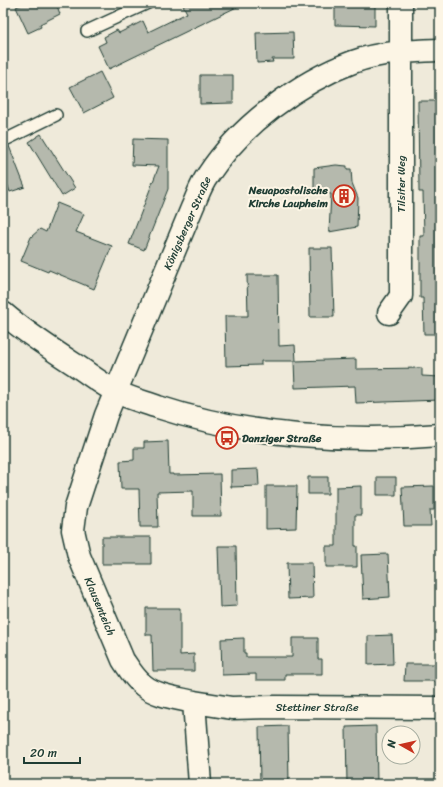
<svg xmlns="http://www.w3.org/2000/svg" width="443" height="787" viewBox="0 0 443 787" font-family="Sriracha,sans-serif">
<rect width="100%" height="100%" fill="#efeada"/>
<filter id="ink" filterUnits="userSpaceOnUse"><feTurbulence type="fractalNoise" baseFrequency=".025" numOctaves="2"/><feDisplacementMap in="SourceGraphic" scale="8" xChannelSelector="R" yChannelSelector="G"/><feConvolveMatrix kernelMatrix="1 2 1 2 8 2 1 2 1" color-interpolation-filters="sRGB"/></filter>
<g filter="url(#ink)">
<path fill="#b5b9ad" stroke="#1f3d34" d="M 25,3 L 56,3 L 60,14 L 40,24 L 41,27 L 28,33 L 16,7 Z
M 182,3 L 245,3 L 109,69 L 98,46 L 106,42 L 104,37 L 117,30 L 119,33 L 143,21 L 148,32 L 187,13 Z
M 335,3 L 375,3 L 375,26 L 335,25 Z
M 293,32 L 294,59 L 272,59 L 273,62 L 257,63 L 256,33 Z
M 100,72 L 113,98 L 84,113 L 70,87 Z
M 200,75 L 233,75 L 233,103 L 200,104 Z
M 418,101 L 440,101 L 440,334 L 424,334 L 423,298 L 420,298 L 420,236 L 424,236 L 423,192 L 419,192 Z
M 41,134 L 75,188 L 62,196 L 29,142 Z
M 133,139 L 168,140 L 168,189 L 144,250 L 129,244 L 159,166 L 132,165 Z
M 9,146 L 25,187 L 10,192 L 3,172 L 3,148 Z
M 336,165 L 347,166 L 347,169 L 351,169 L 352,183 L 358,198 L 357,227 L 329,232 L 331,194 L 314,192 L 314,168 Z
M 57,203 L 84,214 L 76,232 L 112,246 L 94,289 L 49,270 L 48,272 L 21,261 L 31,237 L 40,229 L 46,232 Z
M 309,248 L 332,248 L 334,317 L 310,317 Z
M 247,275 L 278,275 L 279,346 L 295,345 L 296,361 L 356,359 L 356,369 L 422,368 L 422,376 L 440,377 L 440,400 L 356,403 L 355,386 L 295,388 L 294,361 L 261,361 L 261,365 L 226,366 L 225,316 L 248,316 Z
M 168,441 L 169,474 L 173,474 L 173,475 L 220,474 L 221,516 L 193,516 L 193,491 L 157,492 L 158,527 L 140,527 L 139,489 L 121,489 L 120,461 L 134,460 L 134,448 L 144,448 L 144,442 Z
M 258,469 L 259,486 L 231,487 L 231,470 Z
M 308,477 L 328,477 L 328,494 L 308,494 Z
M 377,477 L 396,477 L 396,495 L 377,495 Z
M 266,486 L 297,486 L 296,528 L 266,529 Z
M 361,486 L 361,515 L 355,515 L 355,546 L 357,546 L 357,567 L 326,567 L 326,546 L 336,546 L 336,487 Z
M 434,486 L 434,510 L 430,510 L 431,526 L 404,526 L 402,487 Z
M 102,537 L 151,537 L 151,564 L 102,564 Z
M 218,546 L 236,546 L 237,606 L 220,607 Z
M 388,554 L 390,597 L 363,599 L 361,555 Z
M 287,563 L 312,563 L 313,598 L 288,599 Z
M 146,608 L 180,608 L 180,655 L 194,654 L 194,671 L 153,671 L 152,635 L 146,635 Z
M 392,635 L 393,664 L 368,665 L 368,636 Z
M 244,638 L 244,653 L 246,653 L 246,657 L 292,657 L 292,638 L 318,638 L 318,659 L 322,659 L 322,674 L 285,674 L 285,680 L 256,680 L 256,674 L 222,675 L 221,639 Z
M 405,664 L 439,664 L 438,681 L 404,681 Z
M 288,726 L 289,784 L 260,784 L 259,727 Z
M 376,726 L 377,784 L 347,784 L 346,727 Z"/>
<g fill="none" stroke-linecap="round" stroke-linejoin="round">
<g stroke="#1f3d34" stroke-width="14">
<path id="service" d="M 87,31 L 148,3
M 3,141 L 56,115"/>
</g>
<g stroke="#1f3d34" stroke-width="25">
<path id="minor" d="M 3,313 C 26,333 51,349 77,366 C 89,374 102,384 115,391 C 128,398 144,402 158,407 C 246,436 348,443 440,435
M 389,313 L 401,296 L 401,3
M 194,702 L 232,708 L 275,707 L 440,708
M 200,784 L 194,702 C 177,698 156,696 143,685 C 135,679 129,669 123,660 L 79,556 L 73,530 L 76,507 L 106,415 L 192,208 C 197,197 201,184 208,175 C 240,126 299,82 353,62 C 380,52 411,51 440,50"/>
</g>
<use href="#service" stroke="#fcf5e5" stroke-width="11"/>
<use href="#minor" stroke="#fcf5e5" stroke-width="22"/>
</g>
</g>
<defs>
<g id="building-ring" transform="scale(1.15)"><circle r="9.5" fill="#fcf5e5" stroke="#c8321e" stroke-width="1.5"/><path d="M-4-6H4V6H1V3H-1V6H-4ZM-2.5-4.3h1.7v1.8h-1.7ZM.8-4.3h1.7v1.8H.8ZM-2.5-1h1.7V.8h-1.7ZM.8-1h1.7V.8H.8Z" fill="#c8321e"/></g>
<g id="bus-ring" transform="scale(1.15)"><circle r="9.5" fill="#fcf5e5" stroke="#c8321e" stroke-width="1.5"/><path d="M-5-6H5V4H4V6H2V4H-2V6H-4V4H-5ZM-3.5-4V0h7V-4ZM-3.5 1.2v1.5H-2V1.2ZM2 1.2v1.5H3.5V1.2Z" fill="#c8321e"/></g>
</defs>
<g fill-rule="evenodd">
<use href="#building-ring" x="344" y="196"/>
<use href="#bus-ring" x="227" y="438"/>
</g>
<g text-anchor="middle" stroke-width="4" stroke-linejoin="round" paint-order="stroke">
<g font-size="11" fill="#1f3d34" stroke="#fcf5e5">
<text transform="translate(401 184) rotate(-90)" y="4">Tilsiter Weg</text>
<text transform="translate(187 223) rotate(-66)" y="4">Königsberger Straße</text>
<text transform="translate(100 606) rotate(67)" y="4">Klausenteich</text>
<text x="317" y="711">Stettiner Straße</text>
</g>
<g font-size="11" font-weight="bold" fill="#1f3d34" stroke="#fcf5e5" text-anchor="end">
<text x="328" y="194">Neuapostolische<tspan x="328" dy="13">Kirche Laupheim</tspan></text>
<text x="242" y="442" text-anchor="start">Danziger Straße</text>
</g>
</g>
<rect width="443" height="787" fill="none" stroke="#fcf5e5" stroke-width="16"/>
<rect x="8" y="8" width="427" height="771" fill="none" stroke="#1f3d34" stroke-width="1.5" filter="url(#ink)"/>
<g transform="translate(401 745) rotate(278)"><circle r="19" fill="#fcf5e5" stroke="#a4ab9e"/>
<path d="M0-3L7 15L0 10L-7 15Z" fill="#c8321e"/>
<text y="-6" font-size="11" font-weight="bold" text-anchor="middle" fill="#1f3d34">N</text>
</g>
<path d="M24 757v6h56v-6" fill="none" stroke="#1f3d34" stroke-width="2"/>
<text x="30" y="757" font-size="12" fill="#1f3d34" stroke="#fcf5e5" stroke-width="3" paint-order="stroke">20 m</text>
</svg>
